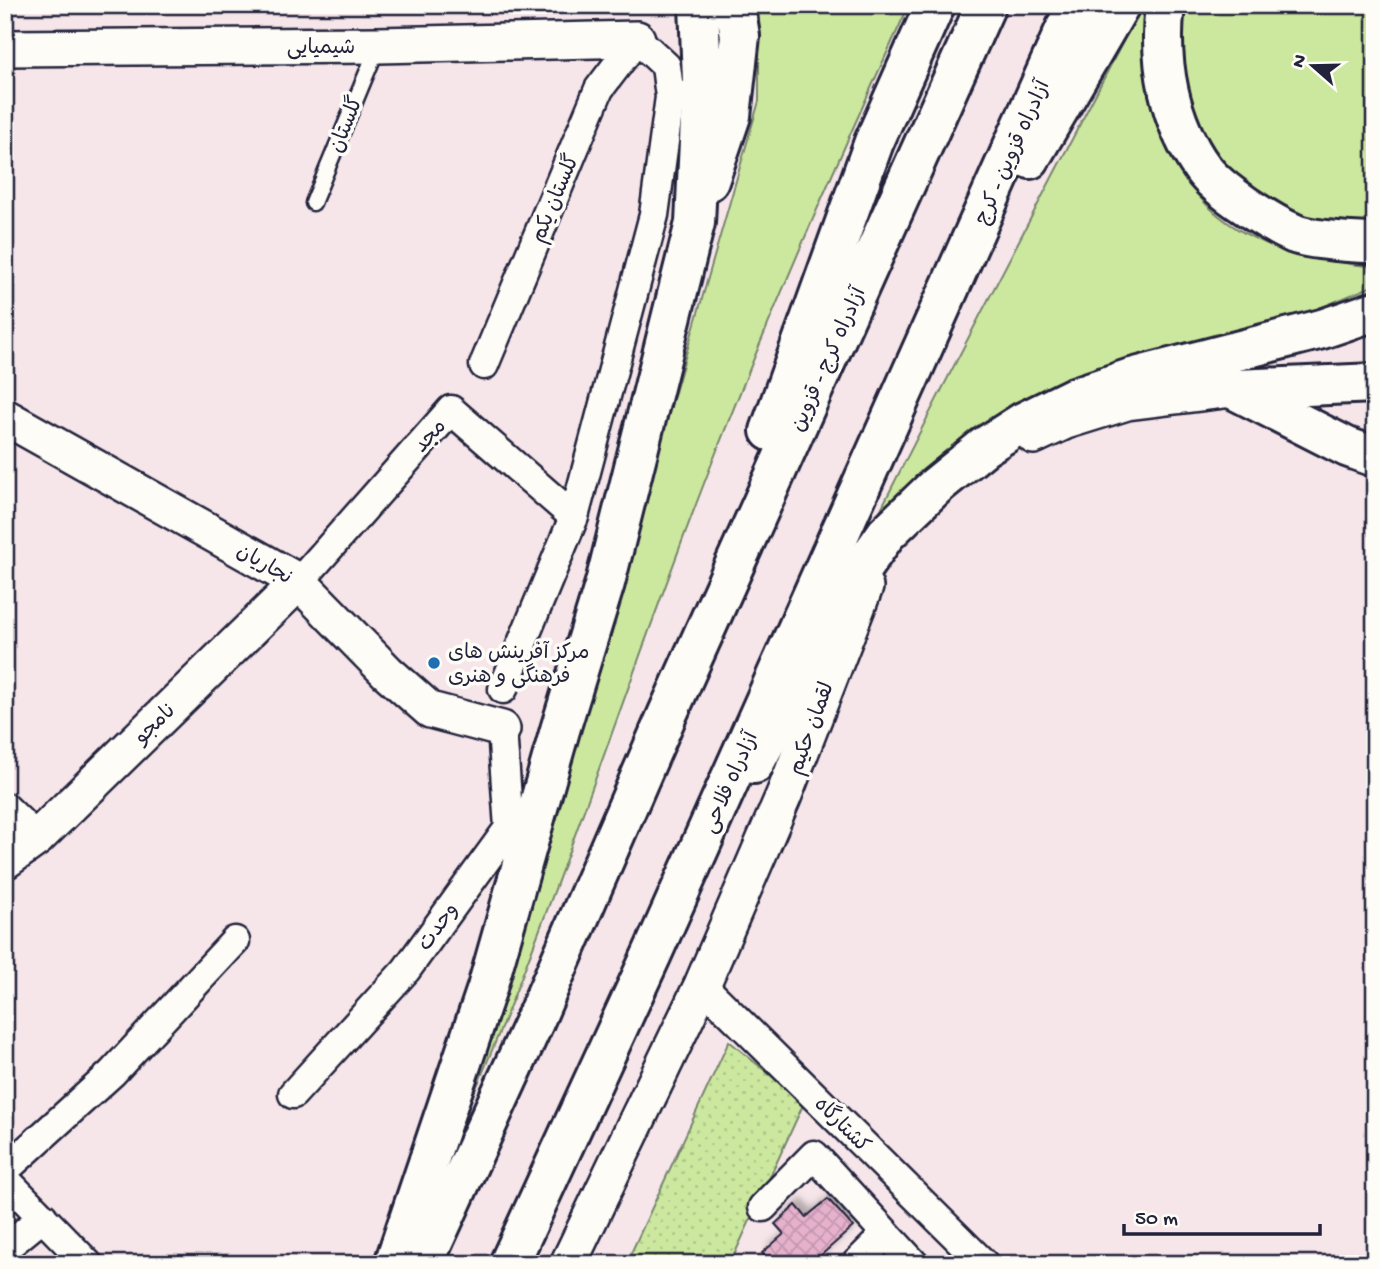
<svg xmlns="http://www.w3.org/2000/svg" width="1380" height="1269" viewBox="0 0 1380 1269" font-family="'Gochi Hand','Playpen Sans Arabic',sans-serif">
<defs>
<pattern id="park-dots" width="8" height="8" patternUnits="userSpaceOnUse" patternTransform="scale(1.75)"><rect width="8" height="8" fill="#cce89f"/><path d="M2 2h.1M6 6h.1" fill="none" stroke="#afc78a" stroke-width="1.8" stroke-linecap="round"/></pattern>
<pattern id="building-cross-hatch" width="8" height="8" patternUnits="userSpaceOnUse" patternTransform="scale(1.75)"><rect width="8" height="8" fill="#e6b1cc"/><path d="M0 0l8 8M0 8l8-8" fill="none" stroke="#c598b0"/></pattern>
<filter id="shadow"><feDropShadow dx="6" dy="-6" stdDeviation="3.5" flood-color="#0004"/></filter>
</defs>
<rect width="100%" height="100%" fill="#f6e6ea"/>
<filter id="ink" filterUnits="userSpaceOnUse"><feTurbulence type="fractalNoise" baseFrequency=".0143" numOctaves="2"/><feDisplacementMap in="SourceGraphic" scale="14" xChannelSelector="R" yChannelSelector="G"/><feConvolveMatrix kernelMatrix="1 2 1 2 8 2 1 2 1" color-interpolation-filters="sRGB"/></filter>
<g filter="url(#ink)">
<path fill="#cce89f" stroke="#77856d" stroke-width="2" d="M 759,5 L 909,5 C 838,158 771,312 710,468 C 626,683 557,903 465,1114 L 541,824 L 648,486 L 759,101 Z
M 1142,5 L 1155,5 C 1156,32 1157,59 1158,86 C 1159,98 1158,111 1160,123 C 1164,141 1172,156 1181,172 C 1225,244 1297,258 1375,267 L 1375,285 L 1315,310 L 1233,337 L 1116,366 L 872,527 C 959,352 1052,179 1142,5 Z
M 1178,5 L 1375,5 L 1375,226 C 1350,225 1324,225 1301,217 C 1244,196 1203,147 1187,90 C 1179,66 1180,31 1178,5 Z"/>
<path fill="url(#park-dots)" stroke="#77856d" stroke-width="2" d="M 729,1041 L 804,1103 L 730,1264 L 626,1264 Z"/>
<path fill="url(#building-cross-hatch)" stroke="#22223b" stroke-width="2" filter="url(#shadow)" d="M 828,1199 L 853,1227 L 811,1264 L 772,1264 L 762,1253 L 784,1234 L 775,1224 L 796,1205 L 806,1217 Z"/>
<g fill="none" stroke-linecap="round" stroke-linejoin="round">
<g stroke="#22223b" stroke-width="19">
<path id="service" d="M 313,203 L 378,46"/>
</g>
<g stroke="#22223b" stroke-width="33">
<path id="minor" d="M 484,365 L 599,89 L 637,39 L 666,66 L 670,97 L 654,215 L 574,517 L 503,689
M 299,582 L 451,410 L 574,517
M 5,807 L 37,838
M 702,985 L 984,1264
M 293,1094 L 406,970 L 509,828 L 502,729
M 5,1170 L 112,1073 L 235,941
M 5,1179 L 88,1264
M 763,1207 L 814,1155 L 914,1264
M 5,1248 L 43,1217
M 856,1264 L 886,1234"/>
</g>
<g stroke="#22223b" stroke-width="40">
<path id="tertiary" d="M 5,48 L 378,45 L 637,39
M 5,417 L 299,582 L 387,672 L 430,710 L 502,729
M 1034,436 L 1066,421 L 1127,402 L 1233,389
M 5,861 L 37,838 L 299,582
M 568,1264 L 702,985 L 784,795 L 865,587"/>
</g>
<g stroke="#22223b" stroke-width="44">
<path id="secondary" d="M 1233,389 L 1347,447 L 1375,457
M 1237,389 L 1375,383"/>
</g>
<g stroke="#22223b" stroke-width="44">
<path id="primary" d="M 709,181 L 731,116 L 740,36 L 735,5
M 394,1264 L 487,988 L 560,730 L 605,583 L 695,223 L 702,80 L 699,5"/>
</g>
<g stroke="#22223b" stroke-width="44">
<path id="trunk" d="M 754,764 L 848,588 L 886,534 L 936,486 L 984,447 L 1023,422 L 1074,397 L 1128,379 L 1322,329 L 1375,311"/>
</g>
<g stroke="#22223b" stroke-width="44">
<path id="motorway" d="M 1165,5 C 1158,62 1169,122 1203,169 C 1219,191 1270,223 1295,234 C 1311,240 1356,243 1375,243
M 1030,159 L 1120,5
M 770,431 L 874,142 L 935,5
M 423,1264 L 534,1022 L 668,713 L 986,5
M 509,1264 L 652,954 L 1076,5"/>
</g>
<use href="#service" stroke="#fdfcf7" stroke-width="14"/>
<use href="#minor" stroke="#fdfcf7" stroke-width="28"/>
<use href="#tertiary" stroke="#fdfcf7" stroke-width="35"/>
<use href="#secondary" stroke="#fdfcf7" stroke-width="38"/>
<use href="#primary" stroke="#fdfcf7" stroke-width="38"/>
<use href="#trunk" stroke="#fdfcf7" stroke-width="38"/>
<use href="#motorway" stroke="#fdfcf7" stroke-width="38"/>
</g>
</g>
<circle fill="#1f6fb2" stroke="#fdfcf7" stroke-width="2.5" cx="434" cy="663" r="7"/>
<g text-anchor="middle" stroke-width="7" stroke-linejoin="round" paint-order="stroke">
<g font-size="21" fill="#22223b" stroke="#fdfcf7">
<text x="321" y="53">شیمیایی</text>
<text transform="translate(345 124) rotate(-68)" y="7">گلستان</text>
<text transform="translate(1011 152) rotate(-66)" y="7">آزادراه قزوین - کرج</text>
<text transform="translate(554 198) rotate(-67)" y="7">گلستان یکم</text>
<text transform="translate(827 359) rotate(-66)" y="7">آزادراه کرج - قزوین</text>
<text transform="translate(429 435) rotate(-48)" y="7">مجد</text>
<text transform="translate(265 563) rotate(30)" y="7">نجاریان</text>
<text transform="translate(154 723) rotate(-44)" y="7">نامجو</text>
<text transform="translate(810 728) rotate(-70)" y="7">لقمان حکیم</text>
<text transform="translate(729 782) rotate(-66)" y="7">آزادراه فلاحی</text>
<text transform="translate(437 926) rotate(-54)" y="7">وحدت</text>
<text transform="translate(843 1124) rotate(45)" y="7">کشتارگاه</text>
</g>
<g font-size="21" fill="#22223b" stroke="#fdfcf7" text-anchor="start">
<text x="448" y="658">مرکز آفرینش های<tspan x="448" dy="24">فرهنگی و هنری</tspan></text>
</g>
</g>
<rect width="1380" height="1269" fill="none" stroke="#fdfcf7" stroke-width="28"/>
<rect x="14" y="14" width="1352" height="1241" fill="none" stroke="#22223b" stroke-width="2.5" filter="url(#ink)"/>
<g transform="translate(1313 66) rotate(290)" stroke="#fdfcf7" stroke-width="5" paint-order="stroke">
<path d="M0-5L12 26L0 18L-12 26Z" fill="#22223b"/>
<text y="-10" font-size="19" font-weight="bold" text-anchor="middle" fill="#22223b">N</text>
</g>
<path d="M1124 1224v10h196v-10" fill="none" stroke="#22223b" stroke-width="3.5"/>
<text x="1135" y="1224" font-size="21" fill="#22223b" stroke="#fdfcf7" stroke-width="5" paint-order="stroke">50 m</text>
</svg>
